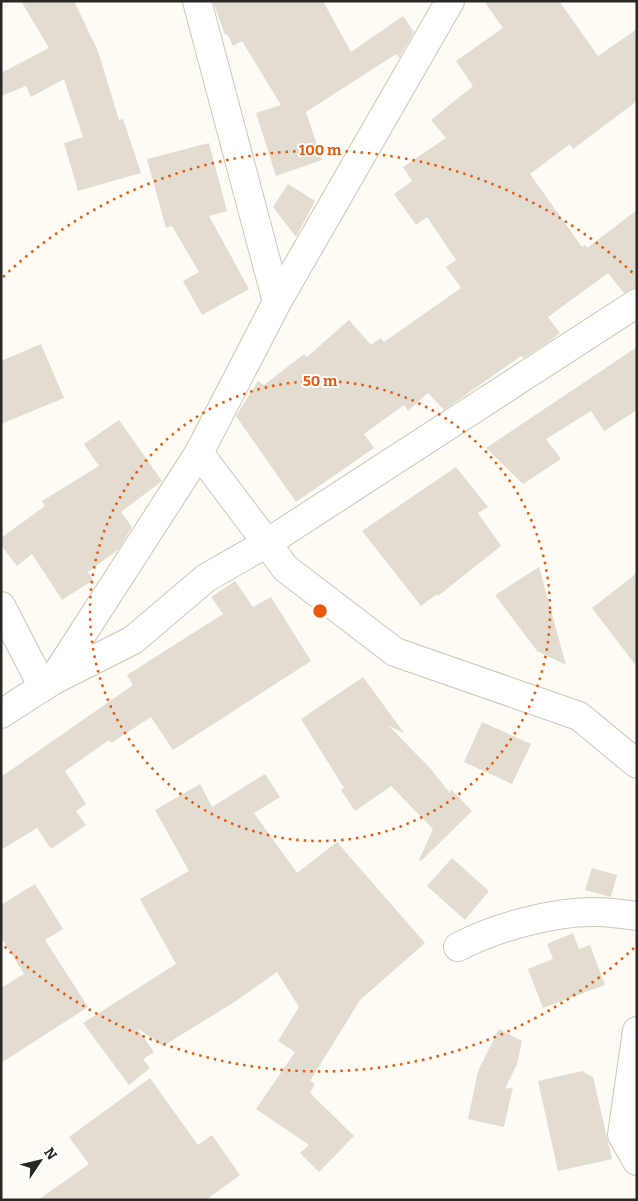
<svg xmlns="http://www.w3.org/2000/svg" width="638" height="1201" viewBox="0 0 638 1201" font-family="Bitter,serif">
<rect width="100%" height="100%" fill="#fefaf4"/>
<path fill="#e2dcd1" d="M 21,1 L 74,1 L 98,51 L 119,120 L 123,119 L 141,173 L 78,191 L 64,143 L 83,137 L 64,79 L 31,97 L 26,86 L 1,96 L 1,73 L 49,48 Z
M 213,1 L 323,1 L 351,52 L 403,16 L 414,32 L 399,58 L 396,54 L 306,112 L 322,160 L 276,176 L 256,113 L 281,105 L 242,41 L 233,46 L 227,34 L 225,35 Z
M 484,1 L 559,1 L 598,56 L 637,29 L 637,101 L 573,149 L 570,144 L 530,174 L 582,247 L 585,245 L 587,248 L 637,210 L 637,287 L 624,293 L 608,273 L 548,317 L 560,333 L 547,343 L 523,358 L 521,356 L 444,410 L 428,393 L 408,411 L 404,405 L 364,434 L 374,448 L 296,502 L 236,416 L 258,381 L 264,385 L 304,354 L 307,357 L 349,320 L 371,345 L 381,338 L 384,342 L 461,288 L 446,267 L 456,260 L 427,217 L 416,225 L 394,194 L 412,181 L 403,167 L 446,138 L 431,120 L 473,86 L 456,61 L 503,28 Z
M 209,143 L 227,211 L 209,216 L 249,289 L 202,315 L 183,281 L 199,272 L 172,226 L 166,228 L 147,159 Z
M 288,184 L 315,201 L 296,237 L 273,207 Z
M 41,344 L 64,398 L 1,424 L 1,361 Z
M 637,347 L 637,410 L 604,431 L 591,411 L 546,439 L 561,459 L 523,484 L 486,448 Z
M 119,420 L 162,481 L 121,512 L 132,527 L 119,549 L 88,572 L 93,580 L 62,600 L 32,554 L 17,566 L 1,545 L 1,538 L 45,506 L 42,501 L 99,466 L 84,444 Z
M 456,467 L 488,507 L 478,513 L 501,546 L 438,596 L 437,594 L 421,606 L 362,531 Z
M 539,567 L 566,665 L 537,651 L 495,595 Z
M 637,573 L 637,667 L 592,608 Z
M 235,581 L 253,607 L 271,597 L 311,661 L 173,750 L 151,717 L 111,743 L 109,740 L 65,771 L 86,804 L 76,811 L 86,825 L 51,849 L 37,828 L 1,850 L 1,777 L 133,685 L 127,675 L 223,614 L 211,597 Z
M 363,677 L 404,733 L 389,726 L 429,767 L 450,793 L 451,789 L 472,811 L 421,861 L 419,860 L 433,829 L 391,786 L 355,811 L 341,790 L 344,788 L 301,719 Z
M 482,722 L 531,744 L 512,784 L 464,762 Z
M 265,774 L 280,797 L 254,813 L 297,873 L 337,842 L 425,943 L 360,1000 L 310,1081 L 315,1084 L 310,1093 L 354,1136 L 319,1172 L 300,1153 L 309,1145 L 256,1109 L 295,1052 L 278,1041 L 299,1007 L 277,972 L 236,1001 L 163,1046 L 137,1028 L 154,1052 L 143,1059 L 150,1068 L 129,1085 L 83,1023 L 176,964 L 140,899 L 189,871 L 155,810 L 200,784 L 212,807 Z
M 452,858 L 489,891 L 465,920 L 427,886 Z
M 592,868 L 617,875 L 611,897 L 585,890 Z
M 35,884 L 63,929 L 45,940 L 88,1007 L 1,1063 L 1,988 L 24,974 L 1,937 L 1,905 Z
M 573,933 L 579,949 L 590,945 L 605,985 L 543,1008 L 528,969 L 553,959 L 547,944 Z
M 499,1029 L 522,1041 L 517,1064 L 505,1089 L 513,1087 L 504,1127 L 468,1119 L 478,1071 Z
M 582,1071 L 593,1077 L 612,1159 L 558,1171 L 538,1081 Z
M 150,1078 L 198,1145 L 212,1135 L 240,1175 L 206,1200 L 38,1200 L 89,1164 L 69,1137 Z"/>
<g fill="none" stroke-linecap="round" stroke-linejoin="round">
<g stroke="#cdc7bc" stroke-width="30">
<path id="minor" d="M 197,1 L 277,302
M 199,453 L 267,543
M 1,606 L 43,687
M 52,681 L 199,453 L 277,302 L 450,1
M 458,947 C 494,928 554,911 595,912 C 609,912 623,914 637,916"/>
</g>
<g stroke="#cdc7bc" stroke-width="30">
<path id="tertiary" d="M 267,543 L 285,568 L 395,652 L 579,716 L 637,764
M 1,714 L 52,681 L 133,640 L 206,578 L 267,543 L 637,303
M 637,1031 L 622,1135 L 637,1161"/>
</g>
<use href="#minor" stroke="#fff" stroke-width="28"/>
<use href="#tertiary" stroke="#fff" stroke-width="28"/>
</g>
<g fill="none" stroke="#e8590c" stroke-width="2.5" stroke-dasharray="2.5 5">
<circle cx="320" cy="611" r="230"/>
<path d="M634 948A461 461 0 0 1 3 945M3 277A461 461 0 0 1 634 274"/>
</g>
<circle cx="320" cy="611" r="8" fill="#e8590c" stroke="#fff" stroke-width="2.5"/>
<g font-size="15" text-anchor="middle" font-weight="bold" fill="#e8590c" stroke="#fff" stroke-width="4" stroke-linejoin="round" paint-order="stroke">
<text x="320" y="155">100 m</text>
<text x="320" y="386">50 m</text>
</g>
<rect width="638" height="1201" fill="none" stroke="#2a2824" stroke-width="5"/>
<g transform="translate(40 1161) rotate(55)" stroke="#ffffff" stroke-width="4" paint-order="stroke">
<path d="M0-4L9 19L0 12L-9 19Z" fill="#2a2824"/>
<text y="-8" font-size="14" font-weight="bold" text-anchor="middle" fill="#2a2824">N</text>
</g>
</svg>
